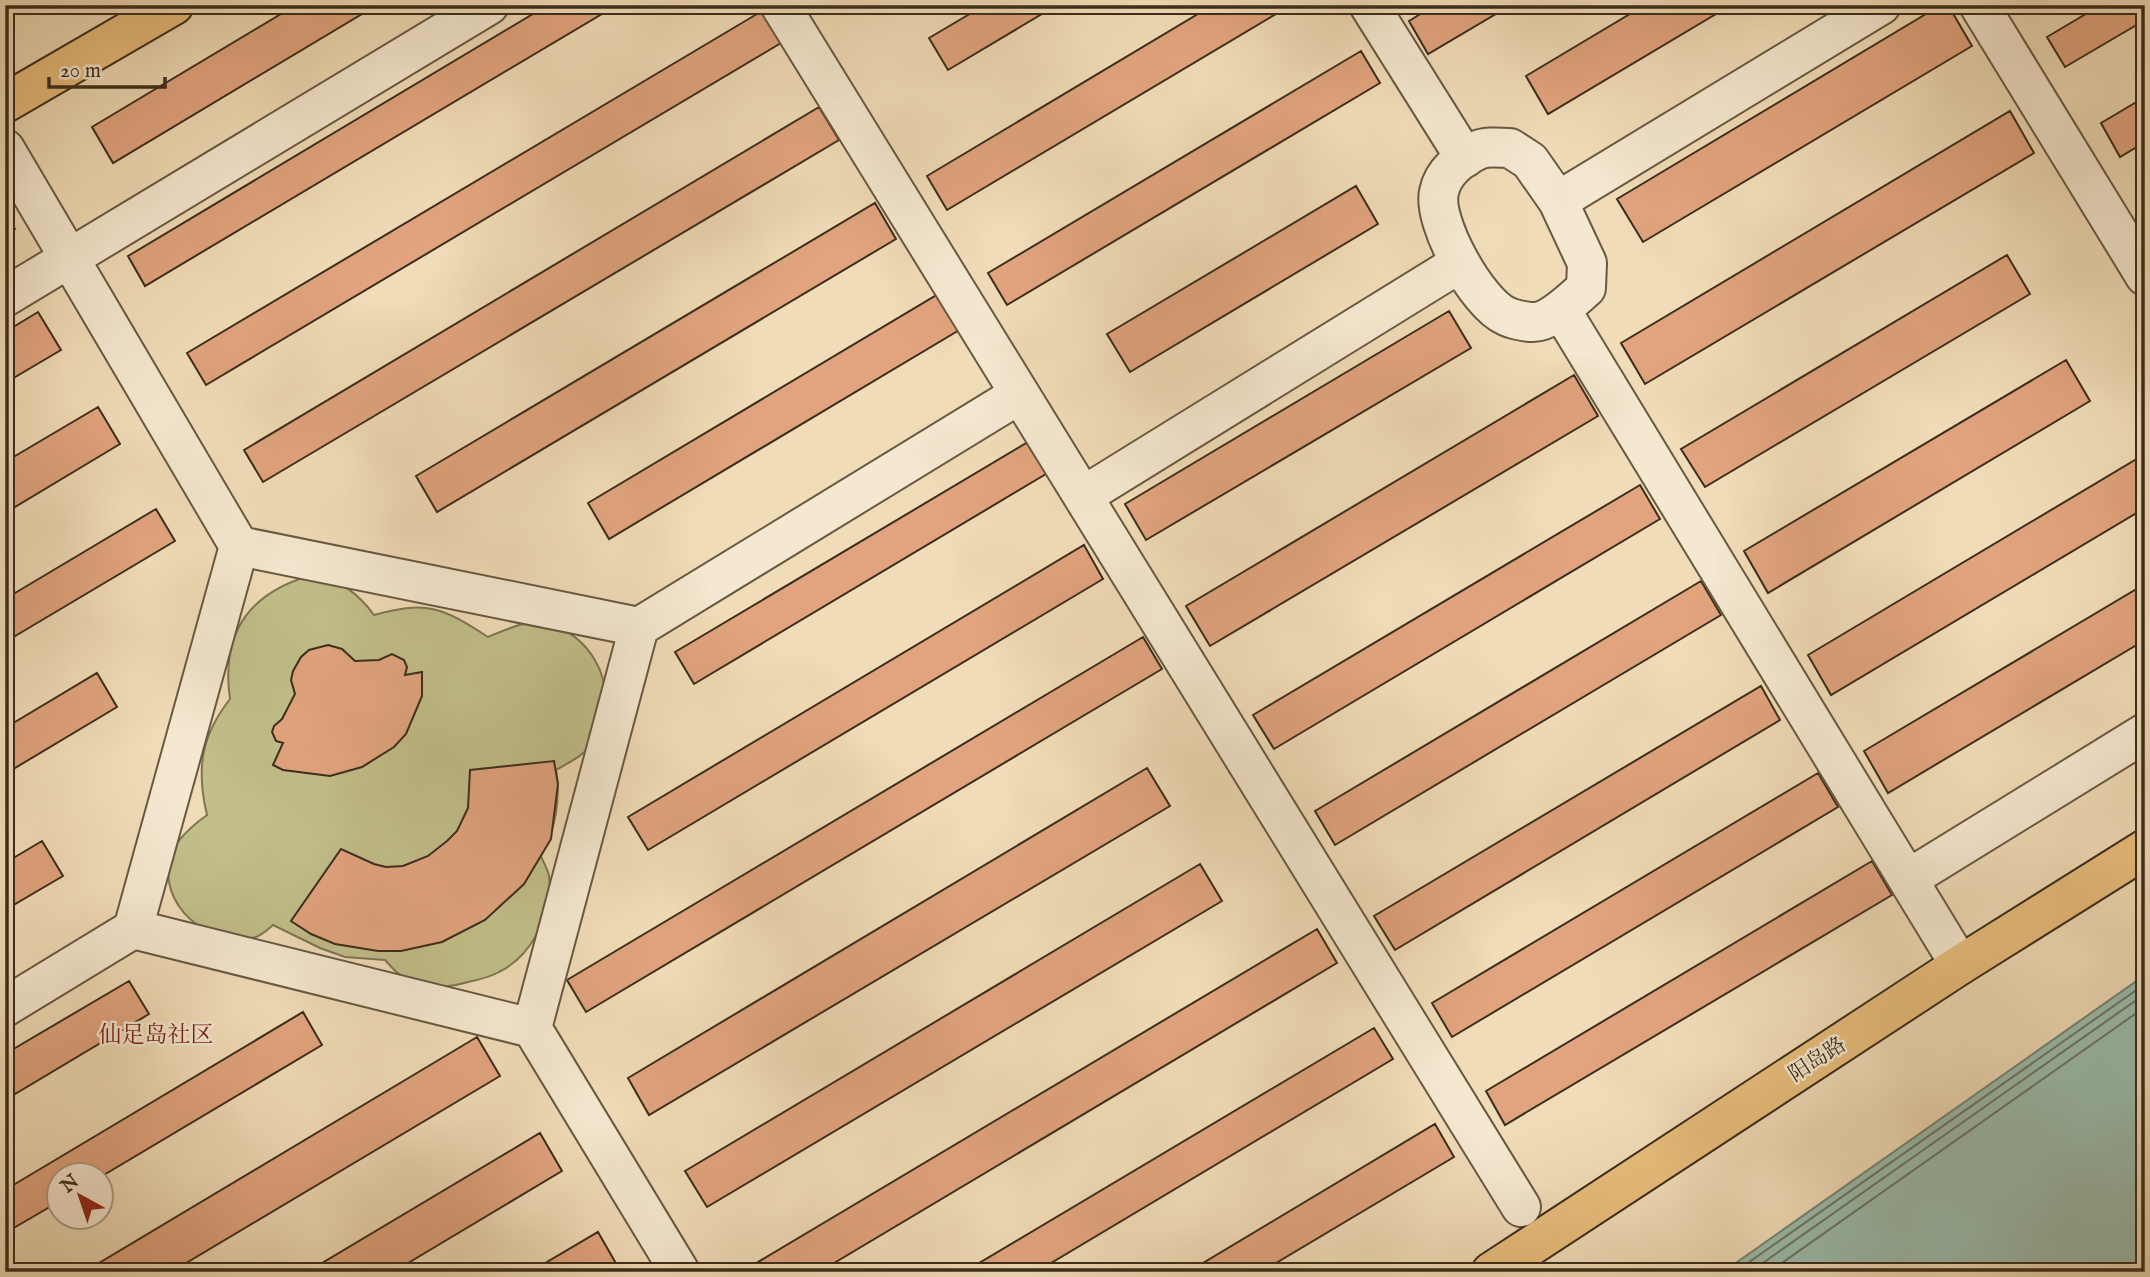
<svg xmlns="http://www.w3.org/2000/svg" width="2150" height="1277" viewBox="0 0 2150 1277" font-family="'IM FELL English','Noto Serif SC',serif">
<rect width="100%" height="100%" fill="#f0dcb7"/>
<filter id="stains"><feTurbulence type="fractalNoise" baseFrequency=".00286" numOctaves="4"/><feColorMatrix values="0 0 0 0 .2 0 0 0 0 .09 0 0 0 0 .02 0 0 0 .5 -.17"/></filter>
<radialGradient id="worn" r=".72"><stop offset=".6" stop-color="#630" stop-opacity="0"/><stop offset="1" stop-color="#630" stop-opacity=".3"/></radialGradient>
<path fill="#c1be89" stroke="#7e7652" stroke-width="2" d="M 319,573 C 342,583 359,594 374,615 C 428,600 443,608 488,637 C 505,630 531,617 550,624 C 589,637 613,676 603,717 C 601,725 600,735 595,742 C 584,755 570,762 556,770 C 561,799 555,831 541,856 C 543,862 548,869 549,876 C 554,912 532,956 499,972 C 490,977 478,980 468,982 C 452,987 431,989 414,983 C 402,979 393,969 385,960 L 345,957 L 320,948 L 273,925 C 268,929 262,935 256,937 C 209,950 155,903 171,855 C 177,838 193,825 207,815 C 196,769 201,736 230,699 C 220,629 252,590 319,573 Z"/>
<path fill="#9abcad" stroke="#748373" stroke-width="2" d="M 2145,975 L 2145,1272 L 1723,1272 Z"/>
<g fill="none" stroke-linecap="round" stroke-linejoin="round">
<path stroke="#6a7464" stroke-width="2" d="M 1735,1272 L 2145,984
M 1750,1272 L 2145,994
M 1769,1272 L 2145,1007"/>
</g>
<path fill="#e1a47e" stroke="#3b2d1c" stroke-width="2" d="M 296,5 L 377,5 L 113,163 L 92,127 Z
M 548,5 L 617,5 L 145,286 L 128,256 Z
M 985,5 L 1057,5 L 948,70 L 929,38 Z
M 1213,5 L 1291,5 L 947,210 L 927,176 Z
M 1435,5 L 1511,5 L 1428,54 L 1409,21 Z
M 1645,5 L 1731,5 L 1548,114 L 1526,76 Z
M 1941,5 L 1948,5 L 1972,46 L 1643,242 L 1617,199 Z
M 2101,5 L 2145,5 L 2145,20 L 2065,67 L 2047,37 Z
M 762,11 L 781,43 L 206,385 L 187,353 Z
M 1361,51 L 1380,83 L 1007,305 L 988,273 Z
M 2145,97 L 2145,142 L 2120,157 L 2101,123 Z
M 819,107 L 839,140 L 263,482 L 244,450 Z
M 2010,111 L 2034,153 L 1645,384 L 1621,343 Z
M 1356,186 L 1378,224 L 1130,372 L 1107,334 Z
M 875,203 L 896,239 L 437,512 L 416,476 Z
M 5,213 L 15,229 L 5,235 Z
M 2007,255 L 2030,294 L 1705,487 L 1681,449 Z
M 940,293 L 961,329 L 609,539 L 588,503 Z
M 1449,311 L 1471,348 L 1146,540 L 1125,504 Z
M 38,312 L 61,350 L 5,383 L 5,332 Z
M 2066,360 L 2090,401 L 1768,593 L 1744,551 Z
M 1574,375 L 1598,416 L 1210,646 L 1186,606 Z
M 98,407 L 120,444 L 5,513 L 5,462 Z
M 1028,442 L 1046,474 L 694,684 L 675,652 Z
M 2145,454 L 2145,508 L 1831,695 L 1808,655 Z
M 1640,485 L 1660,519 L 1274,749 L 1253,715 Z
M 156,509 L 175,541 L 5,642 L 5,599 Z
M 1084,545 L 1103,579 L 648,850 L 628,817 Z
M 1701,581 L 1721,615 L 1335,845 L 1315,811 Z
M 2145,584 L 2145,640 L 1888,793 L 1864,751 Z
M 1143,637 L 1162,669 L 586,1012 L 567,980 Z
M 328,645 L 342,649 L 355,661 L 379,660 L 392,654 L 404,660 L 407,667 L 405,675 L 422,672 L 422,696 L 406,734 L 394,747 L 362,767 L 330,776 L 283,770 L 273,765 L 283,743 L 276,741 L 272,732 L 274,726 L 282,719 L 295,694 L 291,680 L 293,671 L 301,657 L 309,650 Z
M 97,673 L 117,707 L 5,774 L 5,728 Z
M 1761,686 L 1780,720 L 1395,950 L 1374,916 Z
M 554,761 L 558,784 L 551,839 L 524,884 L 485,920 L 442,942 L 401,951 L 378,951 L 335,944 L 311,934 L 291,921 L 341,849 L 374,864 L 386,867 L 403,866 L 428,856 L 447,841 L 457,831 L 468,808 L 470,770 Z
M 1147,768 L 1170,806 L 649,1115 L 628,1078 Z
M 1818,773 L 1838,807 L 1452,1037 L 1432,1003 Z
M 42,841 L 63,876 L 5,910 L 5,863 Z
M 1872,861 L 1892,895 L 1505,1125 L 1486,1091 Z
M 1200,864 L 1222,901 L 707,1207 L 685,1171 Z
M 1317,929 L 1337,963 L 819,1272 L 743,1271 Z
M 129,981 L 149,1014 L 5,1100 L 5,1054 Z
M 303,1012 L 322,1045 L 102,1176 L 60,1176 L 60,1201 L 5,1233 L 5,1190 Z
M 1374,1028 L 1393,1059 L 1036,1272 L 964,1272 Z
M 477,1037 L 500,1076 L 171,1272 L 84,1272 Z
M 1435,1124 L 1454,1157 L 1261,1272 L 1188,1272 Z
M 540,1133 L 562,1171 L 393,1272 L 307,1272 Z
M 598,1232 L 618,1267 L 610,1272 L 530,1272 Z"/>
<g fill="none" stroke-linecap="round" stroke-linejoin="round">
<g stroke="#685943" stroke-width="42">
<path id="minor" d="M 780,5 L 1521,1207
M 1369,5 L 1465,158
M 1979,5 L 2145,276
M 1510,148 L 1530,161 L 1558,201 L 1587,263 L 1586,288 C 1573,299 1550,323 1532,322 C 1525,322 1512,319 1506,316 C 1477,303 1432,222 1439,192 C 1443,172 1461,158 1478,150 C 1487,146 1501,148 1510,148 Z
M 5,149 L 239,546 L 133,929 L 532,1028 L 680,1272
M 1558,201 L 1881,5
M 5,297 L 489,5
M 1561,310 L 1960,965
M 1083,496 L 1460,263
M 239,546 L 639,627 L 532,1028
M 639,627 L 1020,394
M 1908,879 L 2145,733
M 5,1007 L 133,929"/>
</g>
<g stroke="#3b2d1c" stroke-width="42">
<path id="major" d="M 5,103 L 174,5
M 1491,1272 L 1960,965 L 2145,849"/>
</g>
<use href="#minor" stroke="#f5e8d0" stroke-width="38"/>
<use href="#major" stroke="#e8be7c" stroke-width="38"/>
</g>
<g text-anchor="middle" stroke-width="5" stroke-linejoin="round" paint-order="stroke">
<g font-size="21" fill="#3b2d1c" stroke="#f5e8d0">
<text transform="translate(1817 1059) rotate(-33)" y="7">阳岛路</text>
</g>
<g font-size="23" fill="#7a1f14" stroke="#f5e8d0">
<text x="156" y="1042">仙足岛社区</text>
</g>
</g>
<rect width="2150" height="1277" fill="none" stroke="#f0dcb7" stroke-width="28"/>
<rect x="7" y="7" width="2136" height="1263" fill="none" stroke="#3b2d1c" stroke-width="3.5"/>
<rect x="14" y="14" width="2122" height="1249" fill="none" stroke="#3b2d1c" stroke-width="2"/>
<g transform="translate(80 1196) rotate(320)"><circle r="33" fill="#f5e8d0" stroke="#ab9d88" stroke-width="2"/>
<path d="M0-5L12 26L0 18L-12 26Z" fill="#8f2418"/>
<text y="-10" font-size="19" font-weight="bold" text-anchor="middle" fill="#3b2d1c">N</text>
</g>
<path d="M49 77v10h116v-10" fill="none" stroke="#3b2d1c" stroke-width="3.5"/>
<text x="60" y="77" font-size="21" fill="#3b2d1c" stroke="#f5e8d0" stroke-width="5" paint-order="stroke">20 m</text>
<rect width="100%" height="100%" filter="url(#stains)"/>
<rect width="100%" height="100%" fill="url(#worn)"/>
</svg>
